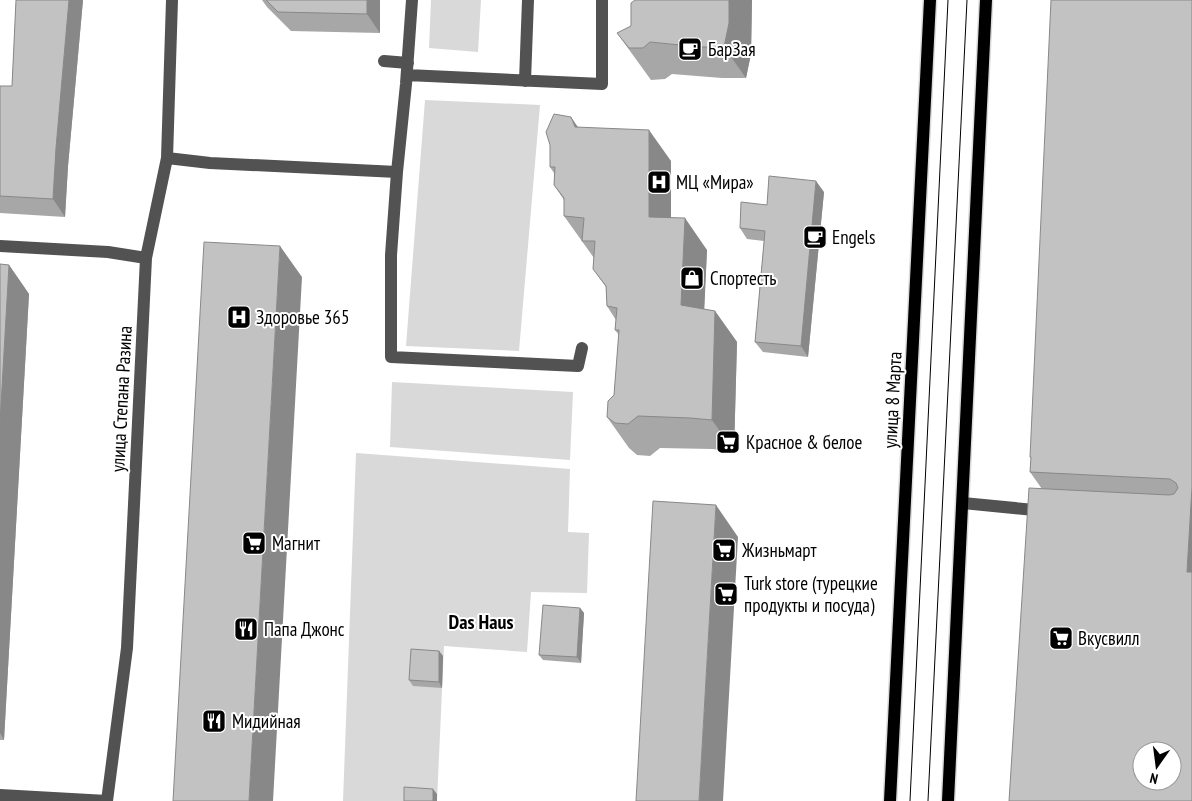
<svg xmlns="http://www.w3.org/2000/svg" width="1192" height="801" viewBox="0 0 1192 801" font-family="'PT Sans Narrow',sans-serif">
<rect width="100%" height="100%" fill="#fff"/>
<path fill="#d9d9d9" d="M 431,0 L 481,0 L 478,52 L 429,48 Z
M 425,100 L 540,105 L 519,351 L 406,346 Z
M 392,382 L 573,392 L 570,460 L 390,447 Z
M 356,453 L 570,469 L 568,532 L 589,533 L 587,593 L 531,592 L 527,652 L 444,646 L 437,801 L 343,801 Z"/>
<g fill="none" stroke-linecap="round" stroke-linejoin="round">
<g stroke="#dbdbdb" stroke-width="15">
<path id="major" d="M 890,801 L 930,0
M 948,801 L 986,0"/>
</g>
<path stroke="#525252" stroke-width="12" d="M 412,0 L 406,84 L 397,172 L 391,255 L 391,357 L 578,366 L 582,348
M 384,61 L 408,63
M 407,75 L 602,84 L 602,0
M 525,81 L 528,0
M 167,158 L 210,163 L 397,172
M 0,246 L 108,252 L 146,258
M 963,503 L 1045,511
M 0,795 L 107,801
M 107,801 L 127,648 L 146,258 L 167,158 L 172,0"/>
<use href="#major" stroke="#000" stroke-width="12"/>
<path stroke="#000" stroke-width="1" d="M 910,801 L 948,0
M 928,801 L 967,0"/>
</g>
<path fill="#a7a7a7" d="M 16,0 L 83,0 L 68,166 L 65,217 L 0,213 L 0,86 L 12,86 Z
M 262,0 L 380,0 L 380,33 L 291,31 L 267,7 Z
M 635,0 L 752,0 L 751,54 L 746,78 L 722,78 L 672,74 L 665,79 L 651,80 L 617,33 L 631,26 Z
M 1192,0 L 1192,801 L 1042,489 L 1030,472 L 1031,459 L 1030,457 Z
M 577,127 L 671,161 L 671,218 L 707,250 L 704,309 L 715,311 L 737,342 L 734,451 L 712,449 L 660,448 L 650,456 L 637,455 L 629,448 L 607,417 L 614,395 L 619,335 L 615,330 L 616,320 L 607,306 L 606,287 L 593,269 L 594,258 L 564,216 L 564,200 L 554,185 L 554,173 L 550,167 Z
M 824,192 L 808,357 L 763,352 L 755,342 L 764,241 L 747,239 L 740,228 L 767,205 Z
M 0,264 L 9,265 L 29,294 L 4,740 L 0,740 Z
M 580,608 L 584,613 L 581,663 L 543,660 L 539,655 Z
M 439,651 L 443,656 L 442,688 L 413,686 L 409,680 Z"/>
<path fill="#888" d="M 69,0 L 83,0 L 68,166 L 65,217 L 53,199 L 56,148 Z
M 367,0 L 380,0 L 380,33 L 367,14 Z
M 729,0 L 752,0 L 751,54 L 746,78 L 724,47 Z
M 571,117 L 593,149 L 575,127 Z
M 649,130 L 671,161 L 671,249 L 649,217 Z
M 816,181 L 824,192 L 808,357 L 801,346 Z
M 685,218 L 707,250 L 703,337 L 681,305 Z
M 280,246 L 302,277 L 273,801 L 249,801 Z
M 9,265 L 29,294 L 4,740 L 0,733 L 0,423 Z
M 715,311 L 737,342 L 734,451 L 712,420 Z
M 1192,487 L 1192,579 L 1187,572 Z
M 716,505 L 738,537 L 723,801 L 699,801 Z
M 580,608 L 584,613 L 581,663 L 577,657 Z
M 439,651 L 443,656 L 442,688 L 439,682 Z
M 433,789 L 437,794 L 437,801 L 433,801 Z"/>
<path fill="#c2c2c2" stroke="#888" fill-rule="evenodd" d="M 16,0 L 69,0 L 56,148 L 53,199 L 0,196 L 0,86 L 12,86 Z
M 266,0 L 367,0 L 367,14 L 278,12 Z
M 635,0 L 729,0 L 729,23 L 724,47 L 700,47 L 650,42 L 643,48 L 629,48 L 617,33 L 631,26 L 631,3 Z
M 1051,0 L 1192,0 L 1192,487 L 1187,572 L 1192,572 L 1192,801 L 1009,801 L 1029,488 L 1169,495 L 1174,494 L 1178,488 L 1176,483 L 1170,479 L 1030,472 L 1031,457 L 1030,457 ZM 1142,751 L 1172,751 L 1172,781 L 1142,781 Z
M 554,114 L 571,117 L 575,127 L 649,130 L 649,217 L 685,218 L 681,305 L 715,311 L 712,420 L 690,418 L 638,416 L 628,424 L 615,423 L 607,417 L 608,401 L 614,395 L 619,330 L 615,330 L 617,308 L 607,306 L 606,286 L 593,269 L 595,241 L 582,241 L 584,218 L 564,216 L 564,198 L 554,185 L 555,167 L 550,167 L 550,145 L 546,132 Z
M 769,176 L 816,181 L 801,346 L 755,342 L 765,231 L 740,228 L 741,202 L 767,205 Z
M 204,242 L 280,246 L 249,801 L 173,801 Z
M 0,264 L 9,265 L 0,423 Z
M 653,501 L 716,505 L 699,801 L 636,801 Z
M 543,605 L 580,608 L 577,657 L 539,655 Z
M 411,649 L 439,651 L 439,682 L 409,680 Z
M 404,787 L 433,789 L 433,801 L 404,801 Z"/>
<defs>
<g id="cafe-square" transform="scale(1.25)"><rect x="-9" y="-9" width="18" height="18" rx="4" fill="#000" stroke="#fff"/><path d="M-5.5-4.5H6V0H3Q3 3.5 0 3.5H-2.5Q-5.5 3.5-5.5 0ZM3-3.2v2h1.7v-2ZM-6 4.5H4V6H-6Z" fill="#fff"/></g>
<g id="hospital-square" transform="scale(1.25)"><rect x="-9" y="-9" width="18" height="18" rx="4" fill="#000" stroke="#fff"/><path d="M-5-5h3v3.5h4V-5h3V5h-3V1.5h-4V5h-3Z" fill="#fff"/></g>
<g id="shop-square" transform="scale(1.25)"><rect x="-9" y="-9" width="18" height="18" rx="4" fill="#000" stroke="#fff"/><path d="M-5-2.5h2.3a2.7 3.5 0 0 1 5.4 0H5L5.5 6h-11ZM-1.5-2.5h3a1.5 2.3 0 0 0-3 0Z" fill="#fff"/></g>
<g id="supermarket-square" transform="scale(1.25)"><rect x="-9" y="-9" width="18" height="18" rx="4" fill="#000" stroke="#fff"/><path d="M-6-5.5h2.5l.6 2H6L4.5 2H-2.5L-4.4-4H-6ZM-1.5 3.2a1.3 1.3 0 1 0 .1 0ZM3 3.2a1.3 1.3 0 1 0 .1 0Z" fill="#fff"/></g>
<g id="restaurant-square" transform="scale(1.25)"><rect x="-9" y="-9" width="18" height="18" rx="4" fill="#000" stroke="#fff"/><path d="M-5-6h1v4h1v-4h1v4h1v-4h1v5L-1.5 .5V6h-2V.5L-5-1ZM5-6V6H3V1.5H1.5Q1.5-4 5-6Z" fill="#fff"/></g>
</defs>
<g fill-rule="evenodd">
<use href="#cafe-square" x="690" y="49"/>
<use href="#hospital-square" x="659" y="182"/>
<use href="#cafe-square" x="815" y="237"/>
<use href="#shop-square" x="692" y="278"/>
<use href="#hospital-square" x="239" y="317"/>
<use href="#supermarket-square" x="728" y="442"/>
<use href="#supermarket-square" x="254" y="543"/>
<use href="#supermarket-square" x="724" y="550"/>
<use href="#supermarket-square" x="726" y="594"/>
<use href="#restaurant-square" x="246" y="629"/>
<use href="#supermarket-square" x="1061" y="638"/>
<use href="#restaurant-square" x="214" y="721"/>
</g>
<g text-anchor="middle" stroke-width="4" stroke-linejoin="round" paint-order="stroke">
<g font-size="19" fill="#000" stroke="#fff" text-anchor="start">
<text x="708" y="56">БарЗая</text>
<text x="676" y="189">МЦ «Мира»</text>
<text x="832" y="244">Engels</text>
<text x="710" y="285">Спортесть</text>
<text x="256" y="324">Здоровье 365</text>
<text x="746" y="449">Красное &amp; белое</text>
<text x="272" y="550">Магнит</text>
<text x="742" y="557">Жизньмарт</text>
<text x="744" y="590">Turk store (турецкие<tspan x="744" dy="22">продукты и посуда)</tspan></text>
<text x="264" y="636">Папа Джонс</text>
<text x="1078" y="645">Вкусвилл</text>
<text x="232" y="728">Мидийная</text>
</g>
<g font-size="19" fill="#000" stroke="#fff">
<text transform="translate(121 399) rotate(-87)" y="7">улица Степана Разина</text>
<text transform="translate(892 400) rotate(-87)" y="7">улица 8 Марта</text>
</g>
<g font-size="20" font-weight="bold" fill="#000" stroke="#fff">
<text x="481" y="629">Das Haus</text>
</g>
</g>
<g transform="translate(1157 766) rotate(194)"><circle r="24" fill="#ffffff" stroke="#999999"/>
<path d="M0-4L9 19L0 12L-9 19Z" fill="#000000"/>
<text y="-8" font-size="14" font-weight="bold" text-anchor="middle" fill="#000000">N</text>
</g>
</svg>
